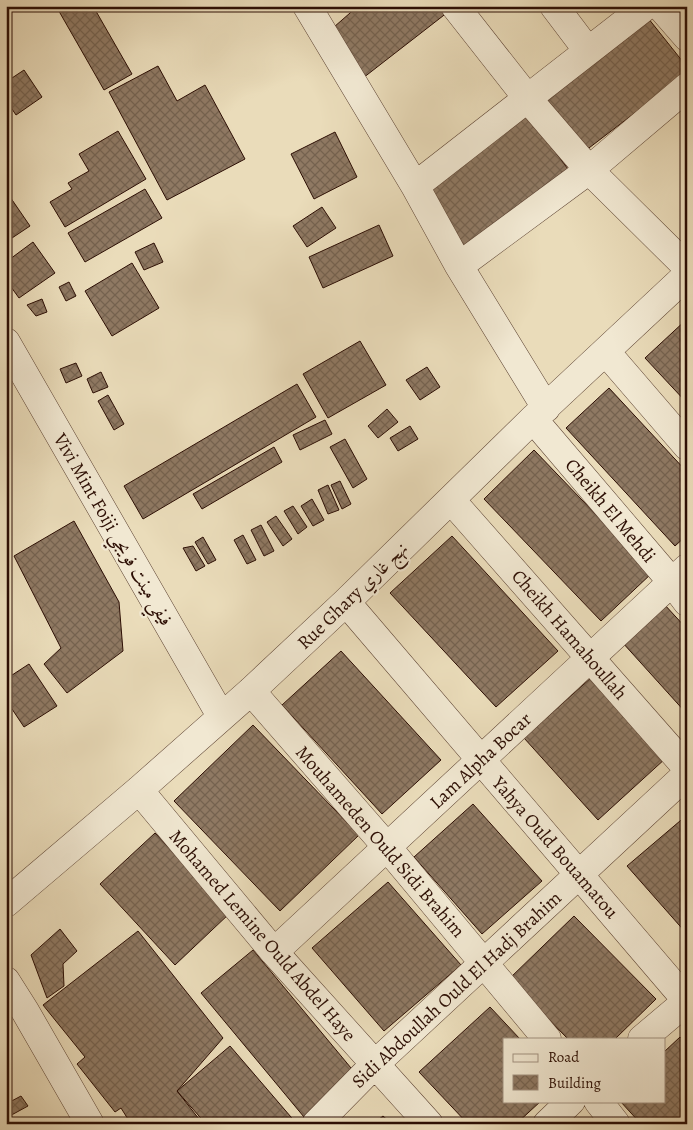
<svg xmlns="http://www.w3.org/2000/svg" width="693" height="1130" viewBox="0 0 693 1130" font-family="Alegreya,Amiri,serif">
<defs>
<pattern id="building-cross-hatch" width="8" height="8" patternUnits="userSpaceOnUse" patternTransform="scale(1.25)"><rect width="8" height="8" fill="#8f7963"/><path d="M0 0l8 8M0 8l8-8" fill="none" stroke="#75624f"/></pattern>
</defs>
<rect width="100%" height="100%" fill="#eadcba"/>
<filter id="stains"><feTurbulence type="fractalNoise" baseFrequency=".004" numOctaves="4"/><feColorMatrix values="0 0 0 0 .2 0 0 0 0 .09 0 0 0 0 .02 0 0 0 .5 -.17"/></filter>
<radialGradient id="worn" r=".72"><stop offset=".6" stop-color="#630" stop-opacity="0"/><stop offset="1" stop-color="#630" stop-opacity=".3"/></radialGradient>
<path fill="url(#building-cross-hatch)" stroke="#2c0e04" d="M 56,6 L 93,6 L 132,74 L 104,90 Z
M 358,6 L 443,6 L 448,12 L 363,78 L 334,27 Z
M 648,18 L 687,67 L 687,73 L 585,151 L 541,98 Z
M 158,66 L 177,101 L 205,85 L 245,159 L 167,200 L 109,92 Z
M 24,70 L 42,97 L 16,115 L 6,100 L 6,82 Z
M 527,114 L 568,169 L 462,248 L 428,187 Z
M 118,131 L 146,179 L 65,227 L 50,202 L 72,189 L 68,183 L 89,171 L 79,154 Z
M 335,132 L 357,177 L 314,199 L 291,154 Z
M 145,189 L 162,218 L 85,262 L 68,233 Z
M 6,191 L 30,226 L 6,242 Z
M 322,207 L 336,228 L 307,247 L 293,226 Z
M 379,225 L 393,256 L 323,288 L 309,257 Z
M 33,242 L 55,273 L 19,298 L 6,280 L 6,262 Z
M 154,243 L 163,262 L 144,270 L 135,252 Z
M 132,263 L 159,308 L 112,336 L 85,291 Z
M 69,282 L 76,296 L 66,301 L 59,287 Z
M 42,299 L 47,312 L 36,316 L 27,305 Z
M 687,319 L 687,403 L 645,358 Z
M 360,341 L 386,385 L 328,418 L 303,374 Z
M 76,363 L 82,376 L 66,383 L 60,369 Z
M 427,367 L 440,387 L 420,400 L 406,380 Z
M 101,372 L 108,387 L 93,393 L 87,379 Z
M 297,384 L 316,417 L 143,519 L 124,486 Z
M 609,388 L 687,472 L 687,535 L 675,546 L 566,428 Z
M 108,395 L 124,424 L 114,430 L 98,401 Z
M 387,409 L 398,422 L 378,438 L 368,426 Z
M 325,420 L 332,434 L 300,450 L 293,435 Z
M 410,426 L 418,439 L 398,451 L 390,438 Z
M 345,439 L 367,479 L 353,488 L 330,447 Z
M 274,447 L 282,462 L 202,509 L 193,494 Z
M 534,450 L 652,573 L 601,621 L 484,499 Z
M 340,481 L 351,504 L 342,509 L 331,485 Z
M 328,485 L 339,510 L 328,514 L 318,490 Z
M 312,499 L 324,520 L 313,526 L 301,506 Z
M 293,506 L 307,527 L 298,534 L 284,511 Z
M 276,516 L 292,539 L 283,546 L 267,522 Z
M 74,521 L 119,602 L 123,651 L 67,693 L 44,664 L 61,648 L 14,556 Z
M 261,525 L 274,551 L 264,556 L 251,530 Z
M 243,535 L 256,560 L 247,564 L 234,540 Z
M 452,536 L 558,651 L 496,707 L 390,593 Z
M 203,537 L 216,560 L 208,564 L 195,542 Z
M 193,546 L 205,566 L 196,571 L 183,548 Z
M 664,604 L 687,629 L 687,714 L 622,642 Z
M 341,651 L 441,760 L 382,814 L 282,705 Z
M 29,664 L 57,706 L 24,727 L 6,700 L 6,679 Z
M 593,676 L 666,758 L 598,820 L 524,738 Z
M 253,725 L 359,835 L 280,911 L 174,801 Z
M 473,804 L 542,881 L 482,934 L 414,857 Z
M 687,815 L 687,934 L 627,866 Z
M 155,833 L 230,913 L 175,965 L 100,884 Z
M 388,882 L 461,965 L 384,1031 L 312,948 Z
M 574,916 L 656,999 L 615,1039 L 568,1039 L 509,979 Z
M 60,929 L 77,951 L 63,964 L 64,986 L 47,998 L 31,955 Z
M 138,931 L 223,1038 L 177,1091 L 203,1124 L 131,1124 L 121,1108 L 115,1112 L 77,1064 L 85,1057 L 43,1005 Z
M 253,950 L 356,1074 L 304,1117 L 201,993 Z
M 490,1007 L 520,1039 L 504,1039 L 504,1101 L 541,1101 L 516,1124 L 468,1124 L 419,1072 Z
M 680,1037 L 687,1044 L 687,1124 L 641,1124 L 620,1101 L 664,1101 L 664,1052 Z
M 230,1046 L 297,1124 L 206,1124 L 177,1091 Z
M 21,1096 L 28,1106 L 6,1118 L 6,1104 Z
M 383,1116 L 392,1124 L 373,1124 Z"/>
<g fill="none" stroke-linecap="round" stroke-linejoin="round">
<g stroke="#5c4232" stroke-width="29">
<path id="minor" d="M 307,6 L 415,186 L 646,6
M 455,6 L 528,99 L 589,170 L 687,267
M 554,6 L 588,51
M 660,6 L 687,37
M 415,186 L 459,266 L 589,170 L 687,87
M 459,266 L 546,408
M 6,342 L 221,716
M 606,352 L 687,446
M 533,419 L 672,582 L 687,602
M 451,500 L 687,768
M 346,602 L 687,1001
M 251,691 L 387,847 L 547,1039
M 139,790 L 274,952 L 429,1124
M 6,903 L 139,790 L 251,691 L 346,602 L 533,419 L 687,275
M 274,952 L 687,568
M 6,981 L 25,1011 L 90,1124
M 642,1039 L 687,1001
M 598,1101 L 616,1124
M 316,1124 L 375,1064 L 687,774
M 547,1124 L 571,1101"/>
</g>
<use href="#minor" stroke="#f1e8d2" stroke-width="28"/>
</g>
<g text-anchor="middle" stroke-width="4.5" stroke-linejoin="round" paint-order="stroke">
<g font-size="19" fill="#2c0e04" stroke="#f1e8d2">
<text transform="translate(611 510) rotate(50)" y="7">Cheikh El Mehdi</text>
<text transform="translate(114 529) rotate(60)" y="7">Vivi Mint Foiji فيفي مينت فويجي</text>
<text transform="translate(352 595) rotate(-44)" y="7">Rue Ghary نهج غاري</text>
<text transform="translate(570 634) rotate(49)" y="7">Cheikh Hamahoullah</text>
<text transform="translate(480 760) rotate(-43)" y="7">Lam Alpha Bocar</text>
<text transform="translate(381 841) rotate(49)" y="7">Mouhameden Ould Sidi Brahim</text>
<text transform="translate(556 847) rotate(49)" y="7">Yahya Ould Bouamatou</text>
<text transform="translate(263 935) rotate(49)" y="7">Mohamed Lemine Ould Abdel Haye</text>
<text transform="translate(456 989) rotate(-43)" y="7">Sidi Abdoullah Ould El Hadj Brahim</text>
</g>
</g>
<rect width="693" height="1130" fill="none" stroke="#eadcba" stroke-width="25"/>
<rect x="8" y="8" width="678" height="1115" fill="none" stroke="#2c0e04" stroke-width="2.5"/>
<rect x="12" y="12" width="668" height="1105" fill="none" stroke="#2c0e04"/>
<rect x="503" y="1038" width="162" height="65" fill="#f1e8d2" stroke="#a29180"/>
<rect x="513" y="1054" width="25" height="8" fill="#f1e8d2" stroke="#a29180"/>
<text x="548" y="1062" font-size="15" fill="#2c0e04">Road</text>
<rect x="513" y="1075" width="25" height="15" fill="url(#building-cross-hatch)" stroke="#a29180"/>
<text x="548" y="1088" font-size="15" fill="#2c0e04">Building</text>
<rect width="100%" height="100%" filter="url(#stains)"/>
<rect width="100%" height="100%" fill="url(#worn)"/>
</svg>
